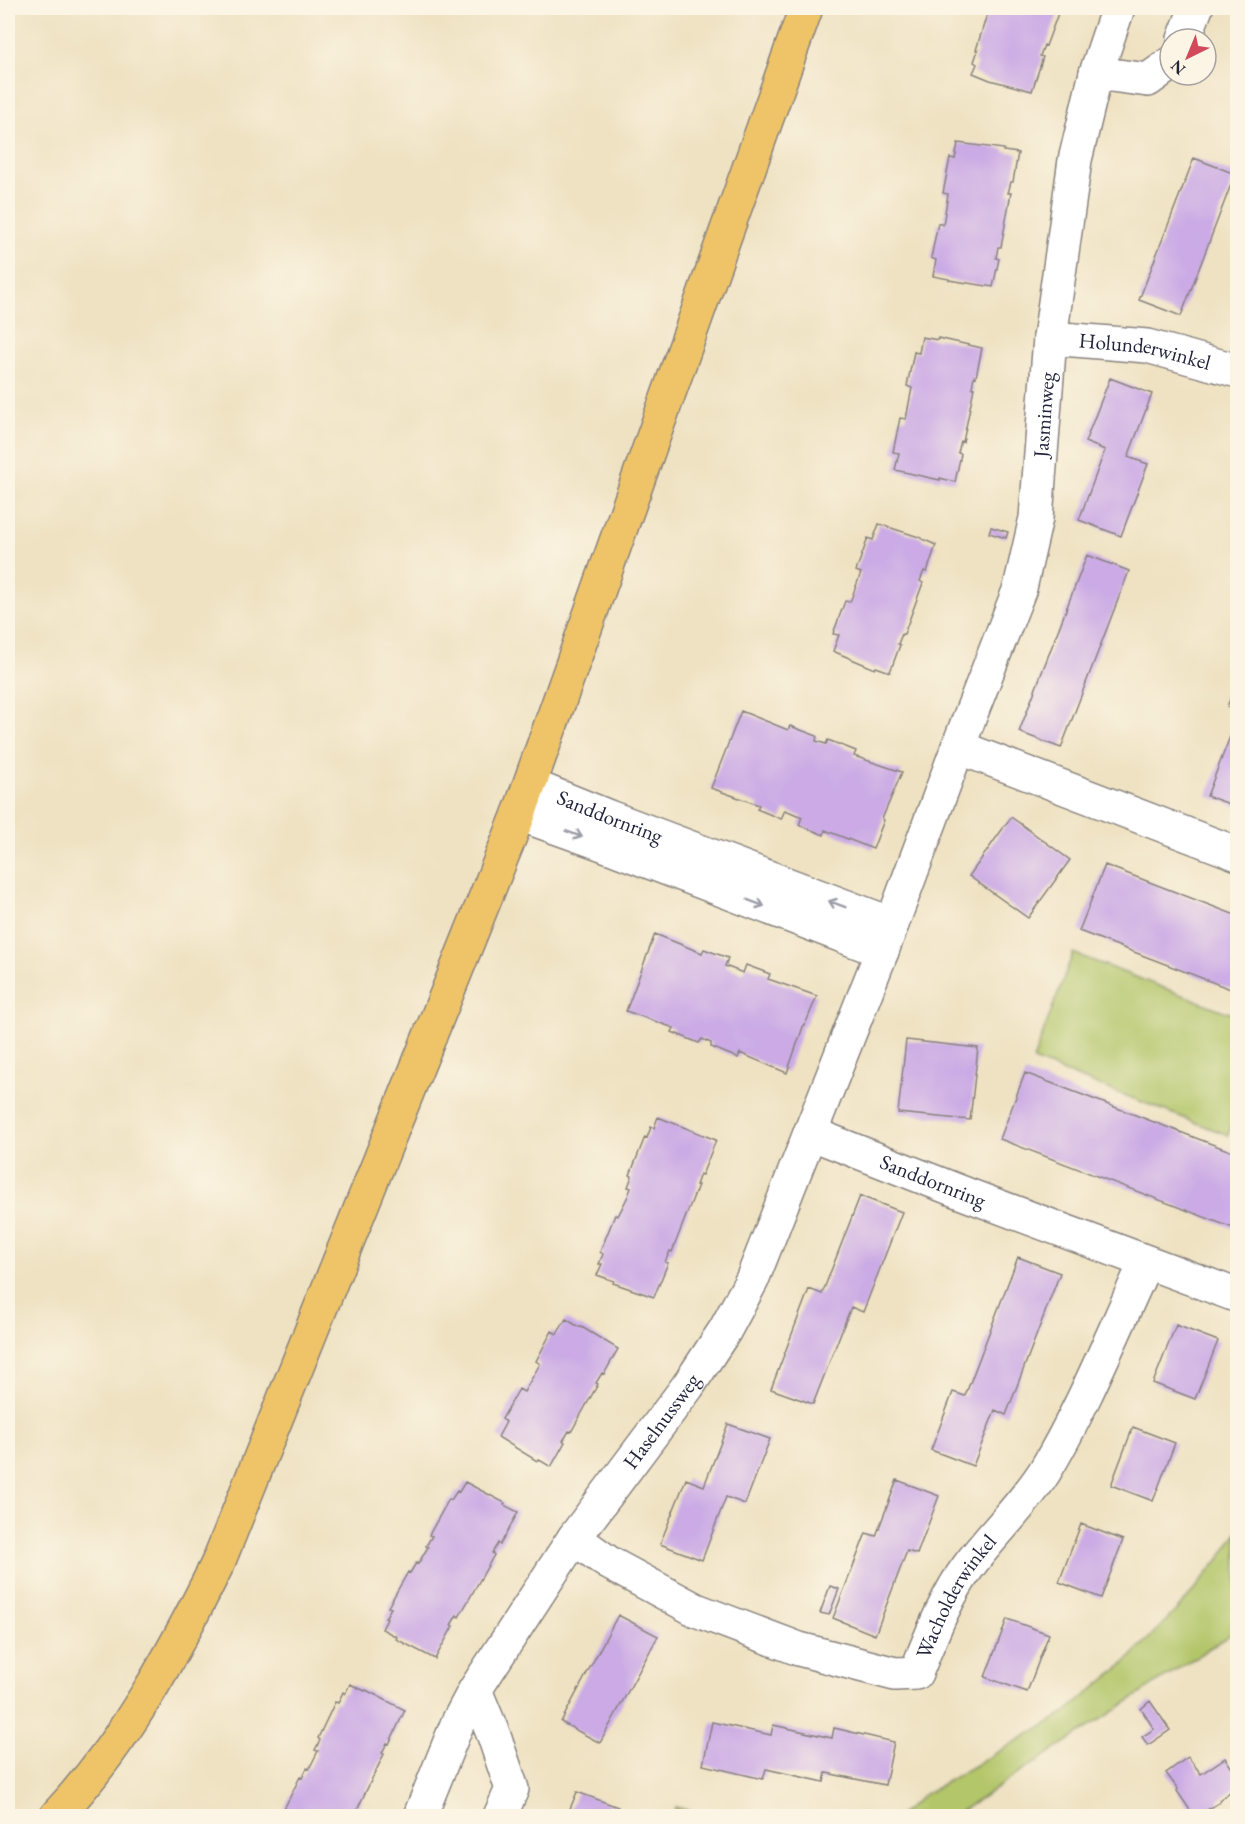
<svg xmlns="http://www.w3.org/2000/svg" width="1245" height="1824" viewBox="0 0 1245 1824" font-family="'EB Garamond',serif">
<rect width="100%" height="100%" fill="#fcf5e5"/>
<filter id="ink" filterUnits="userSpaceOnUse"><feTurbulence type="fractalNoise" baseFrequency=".0167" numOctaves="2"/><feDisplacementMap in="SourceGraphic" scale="12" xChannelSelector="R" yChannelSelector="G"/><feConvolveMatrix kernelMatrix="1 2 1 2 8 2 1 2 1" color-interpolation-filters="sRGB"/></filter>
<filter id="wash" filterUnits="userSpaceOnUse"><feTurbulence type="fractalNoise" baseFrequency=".008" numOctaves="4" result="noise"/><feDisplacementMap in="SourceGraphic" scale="24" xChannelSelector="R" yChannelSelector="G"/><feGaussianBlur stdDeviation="1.35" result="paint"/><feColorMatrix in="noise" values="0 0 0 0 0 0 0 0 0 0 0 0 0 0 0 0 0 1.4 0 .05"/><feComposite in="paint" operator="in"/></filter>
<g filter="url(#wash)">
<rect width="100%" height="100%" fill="#efe2c2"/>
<path fill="#b3c66a" stroke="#6a7452" stroke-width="1.5" d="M 1073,953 L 1237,1016 L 1237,1111 L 1228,1135 L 1033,1060 Z
M 1237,1532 L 1237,1630 L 954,1816 L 899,1816 L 923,1795 L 1062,1715 L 1125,1663 L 1187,1599 L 1223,1554 Z
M 676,1807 L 707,1816 L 674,1816 Z"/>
<g id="blocks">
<path fill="#cbaae5" d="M 992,8 L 1060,8 L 1046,46 L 1044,45 L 1040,56 L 1043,57 L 1032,91 L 990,80 L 973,73 L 977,64 L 974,62 L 978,50 L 976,50 L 988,11 L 991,12 Z
M 958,143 L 1004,149 L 1003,151 L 1018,153 L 1013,182 L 1011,182 L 1008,193 L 1011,193 L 1001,247 L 998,247 L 996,258 L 999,259 L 993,287 L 949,280 L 949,279 L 933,276 L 936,260 L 931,258 L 938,223 L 943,225 L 948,194 L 943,193 L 950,158 L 955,159 Z
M 1194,158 L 1235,174 L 1181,316 L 1139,300 Z
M 922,337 L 938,340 L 938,338 L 982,348 L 976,377 L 974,376 L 972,387 L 974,388 L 963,442 L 961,441 L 958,453 L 961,454 L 955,482 L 940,478 L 940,480 L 895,470 L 899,453 L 893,452 L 900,418 L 906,419 L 909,403 L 912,388 L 907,386 L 914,352 L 919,353 Z
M 1110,378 L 1152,394 L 1128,457 L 1148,464 L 1121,536 L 1079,520 L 1105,450 L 1085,442 Z
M 879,524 L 922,538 L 922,539 L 936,545 L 927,572 L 924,571 L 920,581 L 923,583 L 904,634 L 902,634 L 898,644 L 900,645 L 890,672 L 876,667 L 875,669 L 833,651 L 839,635 L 833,634 L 845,601 L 850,602 L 861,573 L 856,571 L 868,538 L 873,540 Z
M 991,527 L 1008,532 L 1006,538 L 989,533 Z
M 1087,555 L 1129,571 L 1061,748 L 1019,732 Z
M 1237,680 L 1238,680 L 1238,711 L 1227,707 Z
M 741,711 L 788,730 L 790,726 L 817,736 L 816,741 L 826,744 L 828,740 L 856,751 L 854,756 L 902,772 L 882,819 L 884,820 L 873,849 L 825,830 L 824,835 L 799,825 L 802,817 L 785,810 L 781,819 L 757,809 L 759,805 L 711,788 Z
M 1238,716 L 1238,807 L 1207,796 Z
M 1011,817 L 1070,860 L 1028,918 L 969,876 Z
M 1105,865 L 1238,916 L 1238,992 L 1079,931 Z
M 655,934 L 702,953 L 704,949 L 728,958 L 725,966 L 743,973 L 746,965 L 770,974 L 768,979 L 817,996 L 805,1025 L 804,1024 L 787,1073 L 740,1053 L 738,1058 L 711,1047 L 711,1043 L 702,1039 L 699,1043 L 672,1032 L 674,1028 L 626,1011 Z
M 906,1040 L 978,1048 L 970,1120 L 898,1113 Z
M 1025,1073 L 1238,1154 L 1238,1230 L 1000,1139 Z
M 658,1117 L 716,1140 L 702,1175 L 700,1174 L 696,1185 L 698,1185 L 672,1252 L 670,1251 L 665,1262 L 668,1263 L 654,1297 L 613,1283 L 614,1281 L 597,1275 L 602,1264 L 599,1264 L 603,1254 L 600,1252 L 615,1215 L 618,1216 L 628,1196 L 631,1188 L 628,1187 L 632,1176 L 630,1175 L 645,1137 L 647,1138 L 651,1127 L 654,1128 Z
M 860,1196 L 902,1212 L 863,1312 L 851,1307 L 813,1404 L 771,1389 L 809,1289 L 822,1294 Z
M 1018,1257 L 1060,1273 L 1006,1415 L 995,1410 L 973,1466 L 931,1450 L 953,1392 L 965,1396 Z
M 566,1319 L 579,1327 L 580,1326 L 618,1349 L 604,1374 L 602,1373 L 596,1383 L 598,1384 L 571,1432 L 569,1431 L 563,1441 L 565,1442 L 551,1467 L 538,1459 L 537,1461 L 498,1437 L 506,1422 L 502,1419 L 519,1389 L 524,1392 L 540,1364 L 536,1361 L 552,1331 L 557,1334 Z
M 1176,1325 L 1218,1341 L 1195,1399 L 1153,1383 Z
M 728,1424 L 770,1439 L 745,1504 L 726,1497 L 702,1560 L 660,1544 L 686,1479 L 704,1486 Z
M 1133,1427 L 1175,1443 L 1153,1501 L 1111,1485 Z
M 897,1480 L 939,1496 L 917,1554 L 907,1551 L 875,1635 L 833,1618 L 866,1533 L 876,1536 Z
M 465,1482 L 505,1503 L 504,1505 L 518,1512 L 500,1545 L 498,1543 L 492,1553 L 494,1555 L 459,1617 L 457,1615 L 451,1625 L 453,1626 L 435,1659 L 396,1639 L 397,1637 L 382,1629 L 387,1619 L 385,1618 L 391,1608 L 388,1607 L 408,1572 L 410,1573 L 416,1563 L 418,1564 L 428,1547 L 426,1546 L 432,1536 L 429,1535 L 449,1499 L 451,1500 L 457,1491 L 459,1492 Z
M 1081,1524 L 1123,1540 L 1101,1598 L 1059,1582 Z
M 830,1586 L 839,1589 L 829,1615 L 820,1613 Z
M 618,1615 L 658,1636 L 600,1743 L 561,1722 Z
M 1007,1619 L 1049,1634 L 1027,1692 L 985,1677 Z
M 350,1684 L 365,1691 L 366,1690 L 405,1710 L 389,1744 L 387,1743 L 382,1753 L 384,1754 L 354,1816 L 284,1816 L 285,1814 L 282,1813 L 300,1777 L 302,1778 L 307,1768 L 309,1769 L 318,1751 L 315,1750 L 320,1740 L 318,1738 L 335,1702 L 338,1703 L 343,1692 L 345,1694 Z
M 1150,1701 L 1170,1730 L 1148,1745 L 1142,1737 L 1154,1729 L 1141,1709 Z
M 712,1722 L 771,1735 L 773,1725 L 832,1738 L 834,1728 L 894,1742 L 885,1785 L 826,1773 L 824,1782 L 766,1769 L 763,1779 L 703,1765 Z
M 1188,1757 L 1201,1774 L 1225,1758 L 1238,1777 L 1238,1786 L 1219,1800 L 1220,1802 L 1198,1816 L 1194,1816 L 1177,1791 L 1178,1789 L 1166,1773 Z
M 577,1792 L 618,1807 L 618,1809 L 637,1816 L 567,1816 Z"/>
</g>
</g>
<g filter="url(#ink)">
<use href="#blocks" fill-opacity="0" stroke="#88827e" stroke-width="1.5"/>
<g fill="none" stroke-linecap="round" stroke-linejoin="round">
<g stroke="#88827e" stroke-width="36">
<g id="minor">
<path d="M 1184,39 L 1196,8"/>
<path d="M 1096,73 L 1148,80 L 1170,64"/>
<path id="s1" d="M 1050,338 L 1147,346 L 1238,371"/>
<path id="s2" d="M 958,747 L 1020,588 L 1036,518 L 1050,338 L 1075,160 L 1096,73 L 1118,8"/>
<path id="s3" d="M 530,785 L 609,817 L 892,924"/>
<path d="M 519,814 L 600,843 L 882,951"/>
<path id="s4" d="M 810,1133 L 968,1195 L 1238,1296"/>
<path id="s5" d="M 574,1538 L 609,1563 L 696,1610 L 799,1649 L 895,1674 L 916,1673 C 930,1639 946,1596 968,1567 C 992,1534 1023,1506 1045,1471 C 1084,1406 1114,1330 1146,1262"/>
<path d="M 475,1690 L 494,1736 L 512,1789 L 500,1816"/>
<path id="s6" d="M 420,1816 L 458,1722 L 475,1690 L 574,1538 L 688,1386 L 725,1330 L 752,1280 L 882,951 L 958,747 L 1238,854"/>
</g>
</g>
<g stroke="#88827e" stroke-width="36">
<path id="major" d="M 56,1816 C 125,1743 173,1654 218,1563 L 519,814 L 806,8"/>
</g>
<use href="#minor" stroke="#fff" stroke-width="33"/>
<use href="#major" stroke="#efc469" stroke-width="33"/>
</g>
<defs><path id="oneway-shaft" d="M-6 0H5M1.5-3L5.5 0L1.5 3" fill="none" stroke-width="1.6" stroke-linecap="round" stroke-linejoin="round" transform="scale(1.5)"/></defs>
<g stroke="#9c9ca7">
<use href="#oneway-shaft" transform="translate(574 834) rotate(20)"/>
<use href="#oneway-shaft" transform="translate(756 903) rotate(21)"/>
<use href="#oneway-shaft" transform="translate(837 904) rotate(-159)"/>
</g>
</g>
<g text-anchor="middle" stroke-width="4.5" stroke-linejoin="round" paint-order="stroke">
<g font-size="21" fill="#22223b" stroke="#fcf5e5">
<text dy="7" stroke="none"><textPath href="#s1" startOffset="96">Holunderwinkel</textPath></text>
<text dy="7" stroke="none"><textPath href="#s2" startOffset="346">Jasminweg</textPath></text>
<text dy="7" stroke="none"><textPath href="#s3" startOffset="86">Sanddornring</textPath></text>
<text dy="7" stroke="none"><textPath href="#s4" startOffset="132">Sanddornring</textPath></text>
<text dy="7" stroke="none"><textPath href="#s6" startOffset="465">Haselnussweg</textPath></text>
<text dy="7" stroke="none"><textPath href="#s5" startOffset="459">Wacholderwinkel</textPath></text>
</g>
</g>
<rect width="1245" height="1824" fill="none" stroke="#fcf5e5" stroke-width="30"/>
<g transform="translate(1188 57) rotate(223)"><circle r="28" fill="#fcf5e5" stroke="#a5a1a1" stroke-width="1.5"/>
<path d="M0-4.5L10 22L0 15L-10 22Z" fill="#d1495b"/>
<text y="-9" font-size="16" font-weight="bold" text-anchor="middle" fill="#22223b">N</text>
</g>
</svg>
